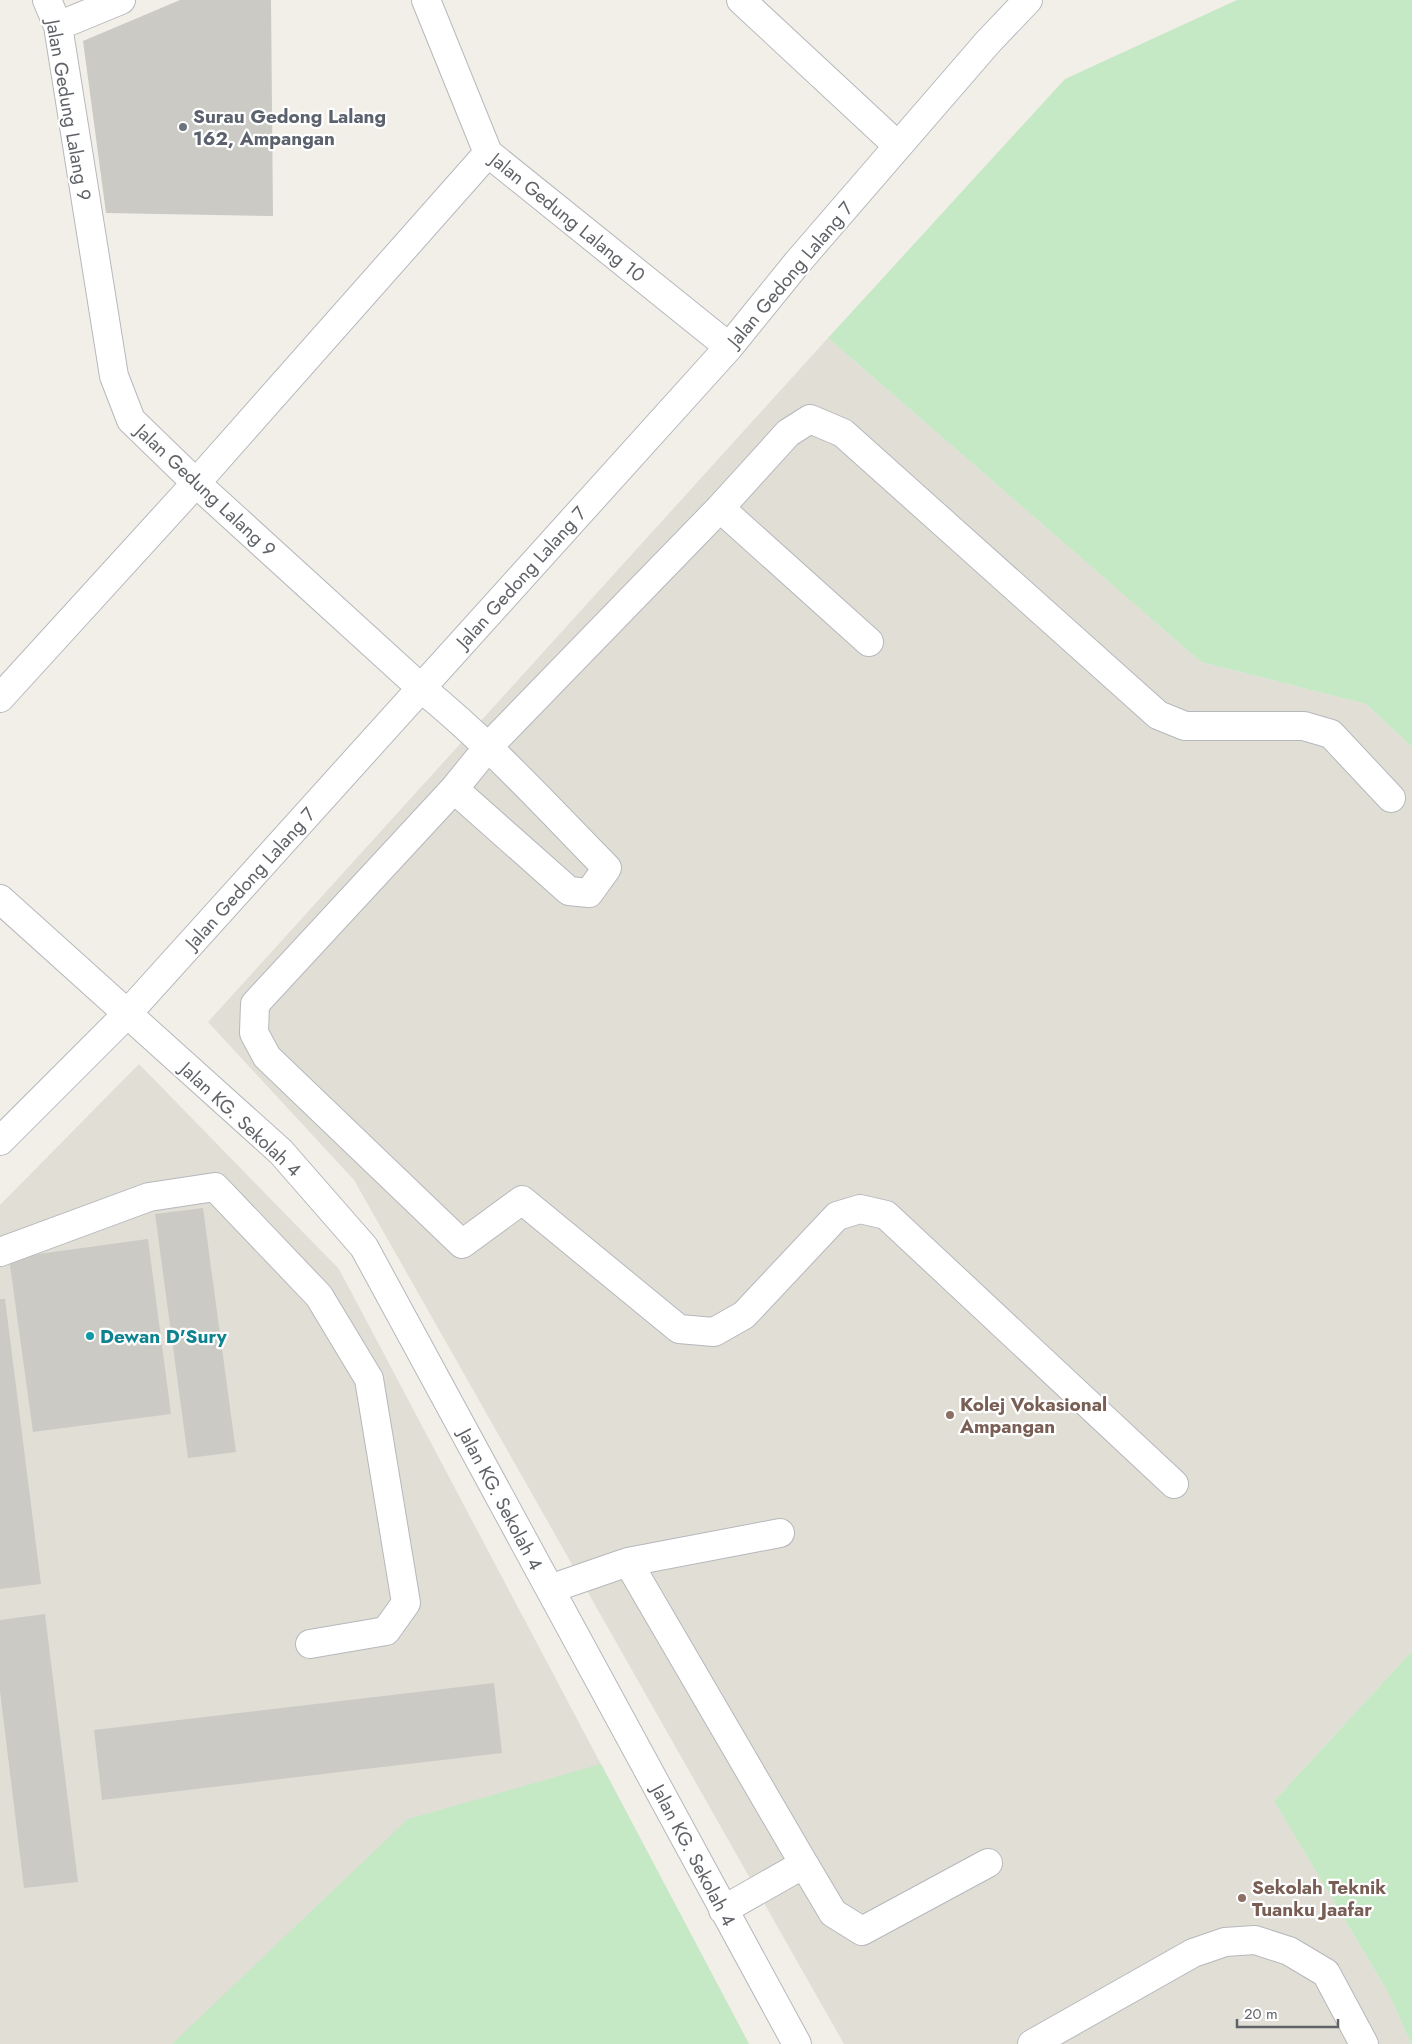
<svg xmlns="http://www.w3.org/2000/svg" width="1412" height="2044" viewBox="0 0 1412 2044" font-family="Jost,sans-serif">
<rect width="100%" height="100%" fill="#f1efe8"/>
<path fill="#e1ded6" d="M 828,338 L 1201,662 L 1366,704 L 1412,747 L 1412,1651 L 1274,1801 L 1389,1994 L 1411,2044 L 844,2044 L 354,1180 L 208,1022 Z
M 139,1064 L 339,1269 L 749,2044 L 0,2044 L 0,1205 Z"/>
<path fill="#c5e8c5" d="M 1237,0 L 1412,0 L 1412,747 L 1366,704 L 1201,662 L 828,338 L 1065,79 Z
M 1412,1651 L 1412,2044 L 1411,2044 L 1389,1994 L 1274,1801 Z
M 601,1764 L 749,2044 L 172,2044 L 408,1819 Z"/>
<path fill="#cccac5" d="M 180,0 L 271,0 L 273,216 L 106,213 L 83,41 Z
M 203,1208 L 236,1452 L 188,1458 L 155,1214 Z
M 148,1239 L 171,1414 L 33,1432 L 9,1258 Z
M 0,1299 L 5,1299 L 41,1584 L 0,1589 Z
M 45,1614 L 78,1882 L 24,1888 L 0,1691 L 0,1620 Z
M 494,1683 L 502,1753 L 102,1800 L 94,1730 Z"/>
<g fill="none" stroke-linecap="round" stroke-linejoin="round">
<g stroke="#b5b8bc" stroke-width="30">
<path id="minor" d="M 47,0 L 58,26 L 114,376 L 131,420 L 196,483 L 421,688 C 488,742 547,807 607,868 L 589,893 L 569,891 L 454,789
M 426,0 L 488,153 L 729,347
M 741,0 L 898,146
M 58,26 L 121,0
M 720,508 L 869,642
M 0,698 L 196,483 L 488,153
M 0,899 L 281,1152 L 364,1247 L 797,2044
M 0,1141 L 127,1014 L 729,347 L 797,263 L 988,42 L 1028,0
M 0,1252 L 149,1197 L 215,1187 L 319,1296 L 369,1379 L 406,1603 L 386,1631 L 310,1644
M 1174,1484 L 886,1215 L 860,1209 L 837,1216 L 744,1315 L 714,1332 L 679,1329 L 522,1200 L 462,1244 L 267,1057 L 254,1033 L 255,1004 L 454,789 L 488,747 L 720,508 L 788,433 L 810,419 L 843,433 L 1158,715 L 1185,726 L 1304,726 L 1331,734 L 1391,798
M 628,1562 L 780,1533
M 550,1589 L 628,1562 L 804,1864 L 723,1910
M 804,1864 L 833,1913 L 862,1931 L 988,1863
M 1032,2044 L 1193,1953 L 1225,1942 L 1255,1940 L 1289,1951 L 1326,1973 L 1364,2044"/>
</g>
<use href="#minor" stroke="#fff" stroke-width="28"/>
</g>
<circle fill="#6b7280" stroke="#fff" stroke-width="2" cx="183" cy="127" r="5"/>
<circle fill="#0f9aa8" stroke="#fff" stroke-width="2" cx="90" cy="1336" r="5"/>
<g fill="#8d6e63" stroke="#fff" stroke-width="2">
<circle cx="950" cy="1415" r="5"/>
<circle cx="1242" cy="1898" r="5"/>
</g>
<g text-anchor="middle" stroke-width="4.5" stroke-linejoin="round" paint-order="stroke">
<g font-size="19" fill="#5f6368" stroke="#fff">
<text transform="translate(69 110) rotate(80)" y="7">Jalan Gedung Lalang 9</text>
<text transform="translate(568 217) rotate(39)" y="7">Jalan Gedung Lalang 10</text>
<text transform="translate(790 274) rotate(-50)" y="7">Jalan Gedong Lalang 7</text>
<text transform="translate(206 490) rotate(43)" y="7">Jalan Gedung Lalang 9</text>
<text transform="translate(521 577) rotate(-48)" y="7">Jalan Gedong Lalang 7</text>
<text transform="translate(250 878) rotate(-48)" y="7">Jalan Gedong Lalang 7</text>
<text transform="translate(241 1119) rotate(43)" y="7">Jalan KG. Sekolah 4</text>
<text transform="translate(501 1499) rotate(62)" y="7">Jalan KG. Sekolah 4</text>
<text transform="translate(694 1855) rotate(62)" y="7">Jalan KG. Sekolah 4</text>
</g>
<g font-size="19" font-weight="bold" fill="#5b616d" stroke="#fff" text-anchor="start">
<text x="193" y="123">Surau Gedong Lalang<tspan x="193" dy="22">162, Ampangan</tspan></text>
</g>
<g font-size="19" font-weight="bold" fill="#0d838f" stroke="#fff" text-anchor="start">
<text x="100" y="1343">Dewan D'Sury</text>
</g>
<g font-size="19" font-weight="bold" fill="#785e54" stroke="#fff" text-anchor="start">
<text x="960" y="1411">Kolej Vokasional<tspan x="960" dy="22">Ampangan</tspan></text>
<text x="1252" y="1894">Sekolah Teknik<tspan x="1252" dy="22">Tuanku Jaafar</tspan></text>
</g>
</g>
<path d="M1237 2019v8h101v-8" fill="none" stroke="#5f6368" stroke-width="2.5"/>
<text x="1244" y="2019" font-size="15" fill="#5f6368" stroke="#ffffff" stroke-width="4" paint-order="stroke">20 m</text>
</svg>
